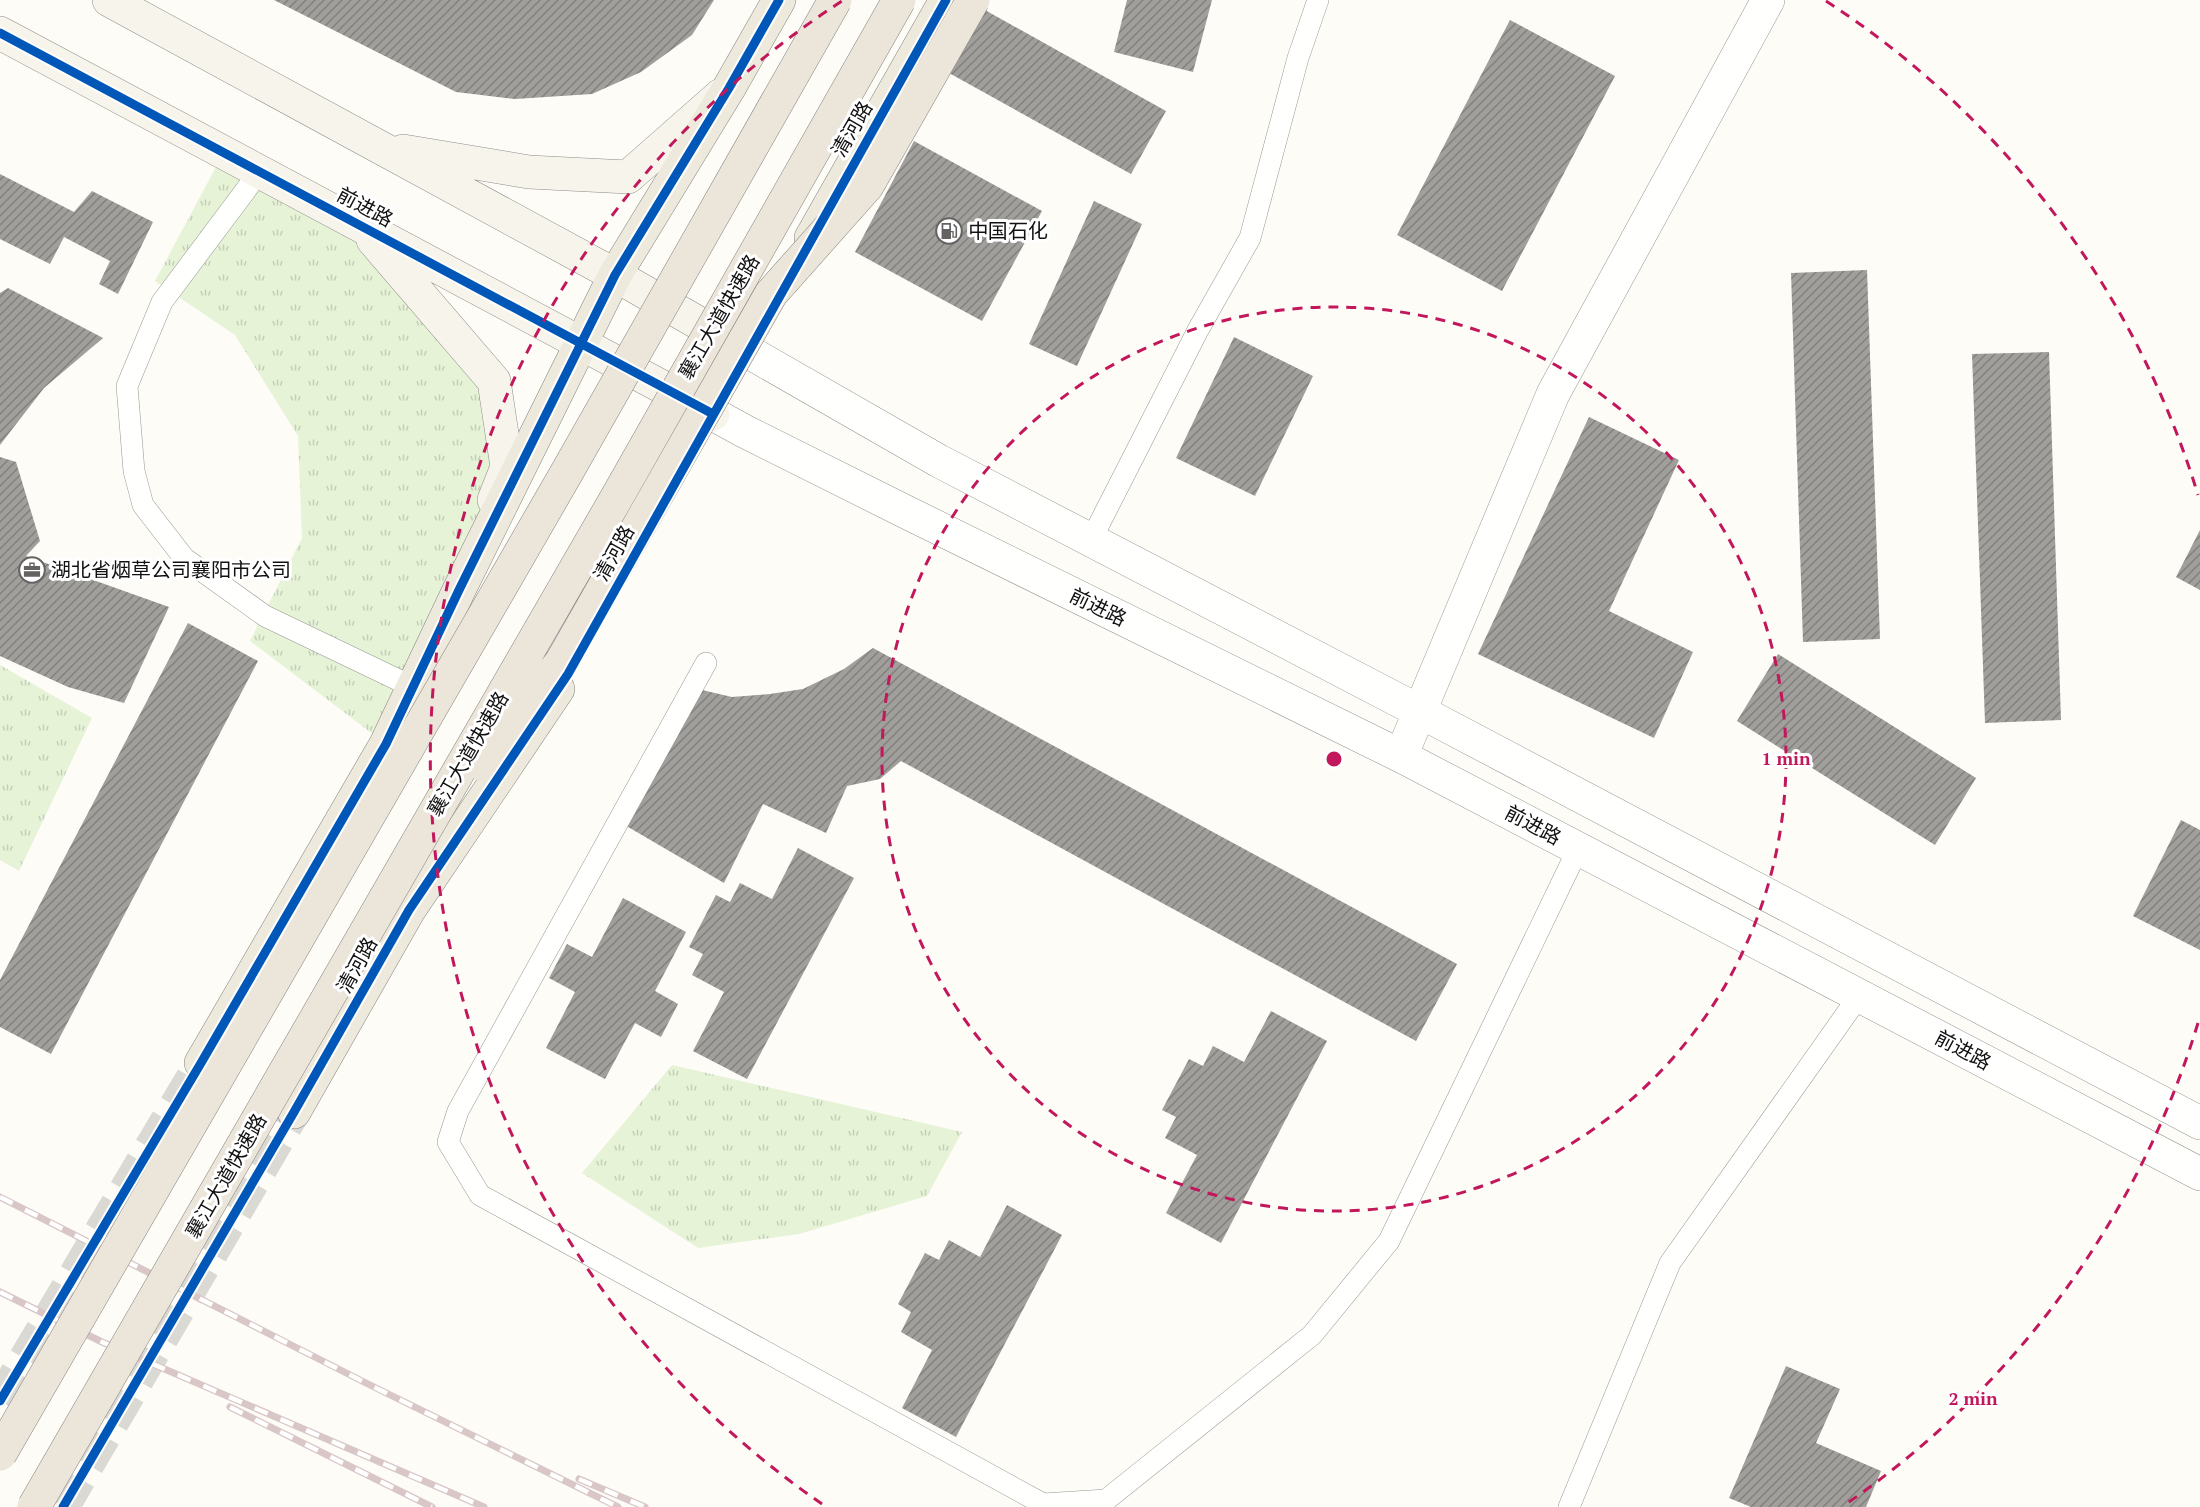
<svg xmlns="http://www.w3.org/2000/svg" width="2200" height="1507" viewBox="0 0 2200 1507" font-family="'PT Serif','Noto Sans SC',serif">
<defs>
<pattern id="park-tufts" width="24" height="20" patternUnits="userSpaceOnUse" patternTransform="scale(1.5)"><rect width="24" height="20" fill="#e7f3d7"/><path d="M3 7l-1-3M5 7V3M7 7l1-3M15 17l-1-3M17 17v-4M19 17l1-3" fill="none" stroke="#c5cfb8"/></pattern>
<pattern id="building-hatch" width="6" height="6" patternUnits="userSpaceOnUse" patternTransform="scale(1.5)"><rect width="6" height="6" fill="#a19f9c"/><path d="M-1 1l2-2M0 6l6-6M5 7l2-2" fill="none" stroke="#82807e"/></pattern>
</defs>
<rect width="100%" height="100%" fill="#fdfcf7"/>
<path fill="url(#park-tufts)" d="M 224,152 L 360,225 L 494,381 L 507,467 L 386,744 L 250,641 L 302,538 L 298,436 L 235,335 L 155,281 Z
M 0,665 L 92,718 L 19,871 L 0,860 Z
M 672,1065 L 962,1132 L 927,1196 L 799,1234 L 698,1248 L 582,1173 Z"/>
<path fill="url(#building-hatch)" d="M 274,0 L 714,0 L 692,35 L 641,72 L 592,94 L 515,99 L 456,92 Z
M 967,0 L 1166,111 L 1131,174 L 931,63 Z
M 1127,0 L 1212,0 L 1193,72 L 1114,52 Z
M 1510,20 L 1615,76 L 1502,291 L 1397,235 Z
M 914,141 L 1042,211 L 982,321 L 855,252 Z
M 0,174 L 74,212 L 92,191 L 153,222 L 118,294 L 99,284 L 110,261 L 64,237 L 50,264 L 0,239 Z
M 1094,201 L 1142,224 L 1077,366 L 1029,344 Z
M 1867,270 L 1880,639 L 1803,642 L 1791,273 Z
M 8,288 L 103,338 L 44,388 L 0,445 L 0,293 Z
M 1234,337 L 1313,376 L 1255,496 L 1176,458 Z
M 2049,352 L 2061,720 L 1985,723 L 1972,354 Z
M 1589,417 L 1679,460 L 1609,611 L 1693,652 L 1654,738 L 1478,654 Z
M 0,457 L 16,462 L 40,541 L 26,556 L 169,607 L 124,703 L 68,687 L 0,656 Z
M 2200,530 L 2200,590 L 2176,577 Z
M 188,623 L 258,661 L 51,1054 L 0,1027 L 0,980 Z
M 873,648 L 1457,964 L 1416,1041 L 901,761 L 880,779 L 847,786 L 826,833 L 763,804 L 724,883 L 623,824 L 702,690 L 732,697 L 770,694 L 803,689 L 844,669 Z
M 1778,654 L 1976,778 L 1935,845 L 1737,721 Z
M 2181,820 L 2200,830 L 2200,950 L 2133,916 Z
M 798,848 L 854,878 L 747,1079 L 693,1051 L 724,992 L 692,975 L 703,954 L 689,947 L 716,895 L 730,902 L 740,883 L 772,899 Z
M 623,898 L 686,932 L 655,991 L 678,1004 L 661,1037 L 635,1023 L 605,1079 L 546,1048 L 575,992 L 549,978 L 567,944 L 592,957 Z
M 1271,1011 L 1327,1041 L 1221,1243 L 1166,1213 L 1197,1155 L 1165,1138 L 1176,1117 L 1162,1110 L 1189,1059 L 1203,1066 L 1213,1046 L 1244,1062 Z
M 1007,1205 L 1062,1235 L 956,1437 L 902,1408 L 932,1350 L 901,1332 L 911,1312 L 898,1304 L 925,1253 L 939,1260 L 949,1240 L 980,1257 Z
M 1786,1366 L 1840,1389 L 1816,1443 L 1881,1471 L 1866,1507 L 1751,1507 L 1729,1498 Z"/>
<g fill="none" stroke-linecap="round" stroke-linejoin="round">
<path stroke="#dad9d4" stroke-width="33" stroke-dasharray="33 16" stroke-linecap="butt" d="M 0,1401 L 201,1063
M 63,1507 L 294,1112"/>
<g stroke="#979795" stroke-width="22">
<path id="service" d="M 260,171 L 162,302 L 127,386 L 134,471 L 143,505 L 184,558 L 265,616 L 413,687
M 1091,540 L 1198,330 L 1250,238 L 1298,58 L 1318,0
M 706,663 L 458,1111 L 448,1142 L 480,1195 L 1043,1504 L 1106,1500 L 1312,1335 L 1389,1241 L 1578,849
M 1569,1507 L 1670,1263 L 1859,996"/>
</g>
<g stroke="#979795" stroke-width="34">
<path id="minor" d="M 1401,756 L 1553,394 L 1768,0"/>
</g>
<g stroke="#979795" stroke-width="34">
<path id="tertiary" d="M 747,351 L 939,461 L 1419,711 L 2200,1123
M 713,414 L 744,431 L 904,511 L 1401,756 L 2200,1174"/>
</g>
<g stroke="#8e8d8b" stroke-width="34">
<path id="secondary" d="M 109,0 L 615,275 L 735,344
M 0,33 L 713,414
M 403,151 L 529,172 L 628,177 L 721,95
M 373,240 L 494,381 L 507,467 L 494,500"/>
</g>
<g stroke="#858482" stroke-width="34">
<path id="primary" d="M 811,238 L 946,0
M 201,1063 L 386,744 L 459,590 L 615,275 L 729,88 L 779,0
M 294,1112 L 409,910 L 558,689"/>
</g>
<use href="#service" stroke="#fffffe" stroke-width="21"/>
<use href="#minor" stroke="#fffffe" stroke-width="33"/>
<use href="#tertiary" stroke="#fffffe" stroke-width="33"/>
<use href="#secondary" stroke="#f6f4eb" stroke-width="33"/>
<use href="#primary" stroke="#ede9dc" stroke-width="33"/>
<g stroke="#d9c6c7" stroke-width="7">
<path id="rail" d="M 0,1197 L 368,1384 L 618,1507
M 0,1292 L 102,1342 L 484,1507
M 230,1407 L 432,1507
M 579,1479 L 645,1507"/>
</g>
<use href="#rail" stroke="#fff" stroke-width="4.5" stroke-dasharray="14" stroke-linecap="butt"/>
<g stroke="#858482" stroke-width="34" stroke-linecap="butt">
<path id="trunk-bridge" d="M 482,764 L 562,661 L 771,294 L 867,186 L 973,0
M 0,1454 L 567,472 L 835,0
M 34,1507 L 617,497 L 899,0"/>
</g>
<use href="#trunk-bridge" stroke="#ece5da" stroke-width="33"/>
<g stroke="#fff" stroke-width="13">
<path id="cycleway" d="M 0,33 L 713,414
M 0,1401 L 201,1063 L 386,744 L 459,590 L 615,275 L 729,88 L 779,0
M 63,1507 L 294,1112 L 409,910 L 568,674 L 946,0"/>
</g>
<use href="#cycleway" stroke="#0057b8" stroke-width="9"/>
</g>
<g fill="none" stroke="#c2185b" stroke-width="3" stroke-dasharray="10 8">
<circle cx="1334" cy="759" r="452"/>
<path d="M2198 1023A904 904 0 0 1 1846 1504M822 1504A904 904 0 0 1 842 1M1826 1A904 904 0 0 1 2198 495"/>
</g>
<defs>
<g id="fuel-ring" transform="scale(1.35)"><circle r="9.5" fill="#fff" stroke="#646362" stroke-width="1.5"/><path d="M-5.5-6h7V0h2V4h1.3V-2.5L3-4.5l.8-.8L6-3V5H2.5V1h-1V6h-7ZM-4.2-4.7v3.2H.2V-4.7Z" fill="#646362"/></g>
<g id="office-ring" transform="scale(1.35)"><circle r="9.5" fill="#fff" stroke="#646362" stroke-width="1.5"/><path d="M-6-3h4V-5.5h4V-3h4V5H-6ZM-1-4.5V-3h2v-1.5ZM-6 0V1H6V0Z" fill="#646362"/></g>
</defs>
<g fill-rule="evenodd">
<use href="#fuel-ring" x="949" y="231"/>
<use href="#office-ring" x="32" y="570"/>
</g>
<g text-anchor="middle" stroke-width="6" stroke-linejoin="round" paint-order="stroke">
<g font-size="20" fill="#111" stroke="#fff">
<text transform="translate(852 129) rotate(-60)" y="7">清河路</text>
<text transform="translate(365 207) rotate(28)" y="7">前进路</text>
<text transform="translate(719 317) rotate(-60)" y="7">襄江大道快速路</text>
<text transform="translate(614 553) rotate(-61)" y="7">清河路</text>
<text transform="translate(1098 607) rotate(26)" y="7">前进路</text>
<text transform="translate(468 754) rotate(-60)" y="7">襄江大道快速路</text>
<text transform="translate(1533 825) rotate(28)" y="7">前进路</text>
<text transform="translate(357 965) rotate(-61)" y="7">清河路</text>
<text transform="translate(1963 1050) rotate(28)" y="7">前进路</text>
<text transform="translate(226 1176) rotate(-60)" y="7">襄江大道快速路</text>
</g>
<g font-size="20" fill="#111" stroke="#fff" text-anchor="start">
<text x="968" y="238">中国石化</text>
<text x="51" y="577">湖北省烟草公司襄阳市公司</text>
</g>
</g>
<circle cx="1334" cy="759" r="9" fill="#c2185b" stroke="#fff" stroke-width="3"/>
<g font-size="18" text-anchor="middle" font-weight="bold" fill="#c2185b" stroke="#fff" stroke-width="6" stroke-linejoin="round" paint-order="stroke">
<text x="1786" y="765">1 min</text>
<text x="1973" y="1405">2 min</text>
</g>
</svg>
